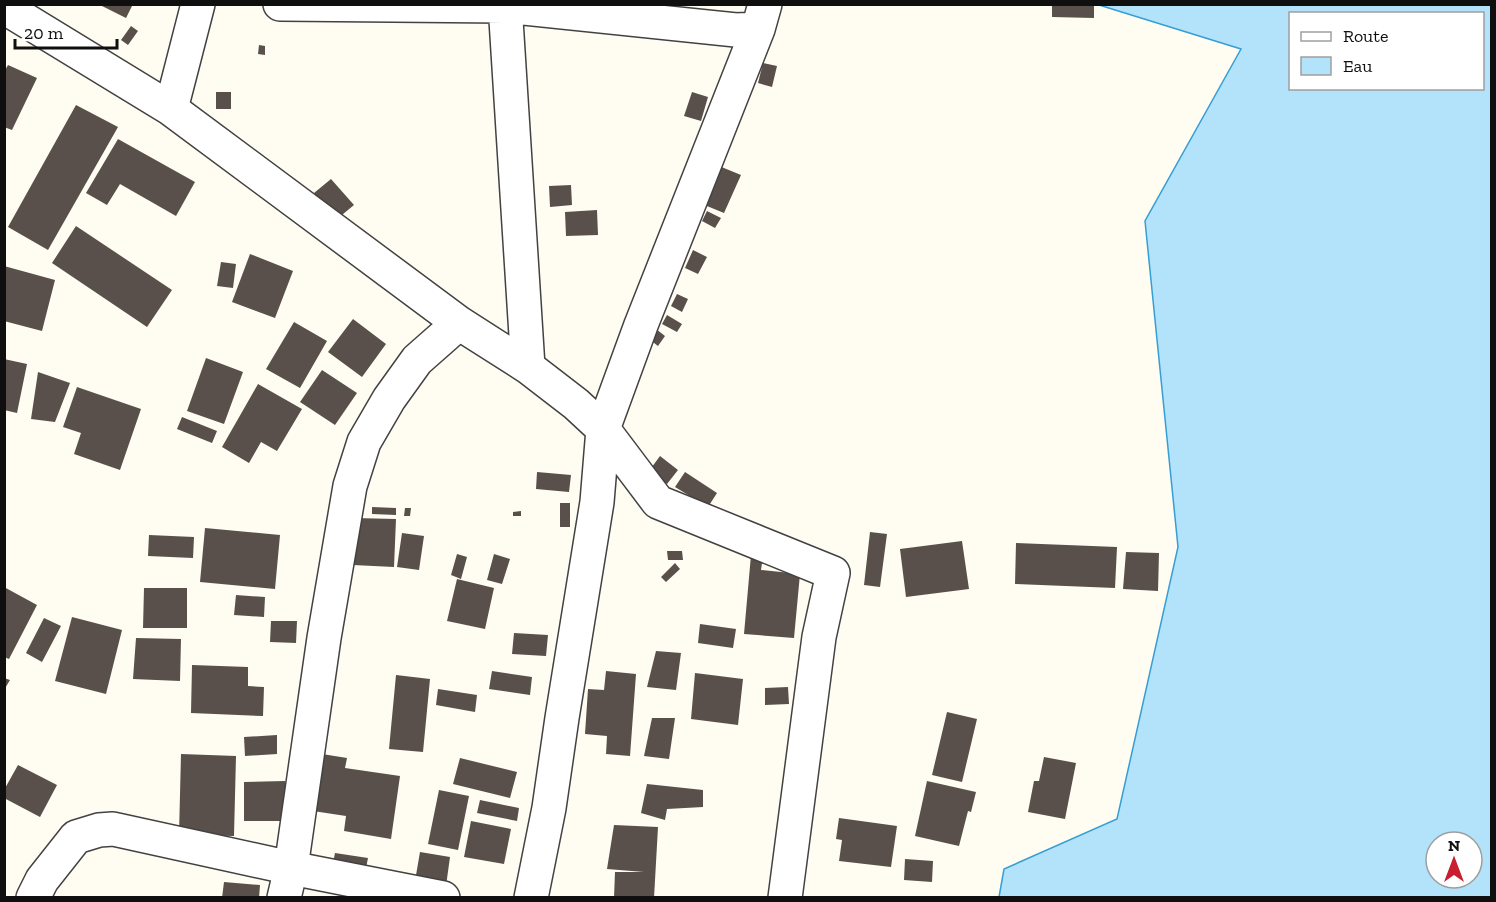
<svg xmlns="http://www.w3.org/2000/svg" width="1496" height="902" viewBox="0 0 1496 902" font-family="'Zilla Slab',serif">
<rect width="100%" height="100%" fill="#fffcf2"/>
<path fill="#b3e3fa" stroke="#369ed5" stroke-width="1.5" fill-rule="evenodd" d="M 1099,5 L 1491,5 L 1491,897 L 999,897 L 1004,869 L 1117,819 L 1178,547 L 1145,221 L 1241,49 ZM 1290,14 L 1482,14 L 1482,88 L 1290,88 ZM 1436,842 L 1472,842 L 1472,878 L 1436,878 Z"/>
<path fill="#59504b" d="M 98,4 L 133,4 L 126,18 Z
M 1052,5 L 1094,5 L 1094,18 L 1052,17 Z
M 131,26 L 138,31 L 128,45 L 121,40 Z
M 259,45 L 265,46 L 265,55 L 258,54 Z
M 763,63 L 777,66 L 772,87 L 758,83 Z
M 8,65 L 37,78 L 12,130 L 4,127 L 4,72 Z
M 216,92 L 231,92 L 231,109 L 216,109 Z
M 692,92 L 708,97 L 701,121 L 684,116 Z
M 76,105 L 118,127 L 48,250 L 8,227 Z
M 118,139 L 195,182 L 176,216 L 120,184 L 107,205 L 86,193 Z
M 719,166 L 741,175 L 724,213 L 702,204 Z
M 331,179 L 354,205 L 337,219 L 314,193 Z
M 571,185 L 572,205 L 550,207 L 549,186 Z
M 597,210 L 598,235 L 566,236 L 565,212 Z
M 707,211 L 721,218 L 715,228 L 702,221 Z
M 76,226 L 172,290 L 147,327 L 52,263 Z
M 693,250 L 707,257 L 698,274 L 685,268 Z
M 250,254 L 293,271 L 275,318 L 232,302 Z
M 221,262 L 236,264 L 233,288 L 217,286 Z
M 4,266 L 55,280 L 42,331 L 4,321 Z
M 677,294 L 688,299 L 682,312 L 671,306 Z
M 667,315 L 682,324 L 677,332 L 662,324 Z
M 353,319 L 386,344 L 362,377 L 328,352 Z
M 294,322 L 327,341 L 300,388 L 266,369 Z
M 656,329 L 665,336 L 658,346 L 649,339 Z
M 206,358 L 243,372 L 224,424 L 187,411 Z
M 4,359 L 27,364 L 17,413 L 4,410 Z
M 322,370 L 357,393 L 335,425 L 300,402 Z
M 38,372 L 70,383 L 55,422 L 31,419 Z
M 258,384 L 302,409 L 277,451 L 261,442 L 249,463 L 222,447 Z
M 77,387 L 141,409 L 120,470 L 74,454 L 81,433 L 63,427 Z
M 182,417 L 217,431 L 212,443 L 177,429 Z
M 660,456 L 678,470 L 667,484 L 649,471 Z
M 537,472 L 571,475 L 569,492 L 536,489 Z
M 685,472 L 717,493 L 708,507 L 675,487 Z
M 560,503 L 570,503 L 570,527 L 560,527 Z
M 372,507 L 396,508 L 396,515 L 372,514 Z
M 405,508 L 411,508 L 410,516 L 404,516 Z
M 521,511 L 521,516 L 513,516 L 513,512 Z
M 355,518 L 396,519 L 394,567 L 353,565 Z
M 205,528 L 280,535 L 275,589 L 200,582 Z
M 870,532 L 887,534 L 880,587 L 864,585 Z
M 402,533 L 424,536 L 419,570 L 397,567 Z
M 149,535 L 194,537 L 193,558 L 148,556 Z
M 962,541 L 969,589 L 906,597 L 900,549 Z
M 1016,543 L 1117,547 L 1115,588 L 1015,584 Z
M 667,551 L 682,551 L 683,560 L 668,560 Z
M 1126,552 L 1159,553 L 1158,591 L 1123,589 Z
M 457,554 L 467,557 L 461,579 L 451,575 Z
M 494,554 L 510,559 L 502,584 L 487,580 Z
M 751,555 L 763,556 L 761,570 L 800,574 L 794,638 L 744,634 Z
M 675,563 L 680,569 L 666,582 L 661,577 Z
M 457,579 L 494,588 L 485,629 L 447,621 Z
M 4,587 L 37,605 L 9,659 L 4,657 Z
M 144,588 L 187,588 L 187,628 L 143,628 Z
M 236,595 L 265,597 L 264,617 L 234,615 Z
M 72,617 L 122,630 L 106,694 L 55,681 Z
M 44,618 L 61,626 L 42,662 L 26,653 Z
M 271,621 L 297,621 L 296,643 L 270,642 Z
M 700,624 L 736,629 L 733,648 L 698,643 Z
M 514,633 L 548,635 L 546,656 L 512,654 Z
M 136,638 L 181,639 L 180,681 L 133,679 Z
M 656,651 L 681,653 L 676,690 L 647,687 Z
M 192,665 L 248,667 L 248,686 L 264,687 L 263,716 L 191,713 Z
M 492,671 L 532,677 L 530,695 L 489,689 Z
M 606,671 L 636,674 L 630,756 L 606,754 L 607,736 L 585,734 L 588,689 L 604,690 Z
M 695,673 L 743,679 L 738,725 L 691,719 Z
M 396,675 L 430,679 L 423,752 L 389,749 Z
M 4,678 L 10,680 L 4,690 Z
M 788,687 L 789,704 L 765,705 L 765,688 Z
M 438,689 L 477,695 L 475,712 L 436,705 Z
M 947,712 L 977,719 L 962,782 L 932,775 Z
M 652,718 L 675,718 L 669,759 L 644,756 Z
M 277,735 L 277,754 L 245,756 L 244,737 Z
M 181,754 L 236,756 L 234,836 L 179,835 Z
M 322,754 L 347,758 L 345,768 L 400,776 L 391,839 L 344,831 L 346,816 L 313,811 Z
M 1044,757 L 1076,763 L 1065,819 L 1028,812 L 1034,781 L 1039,781 Z
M 460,758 L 517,772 L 510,798 L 453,784 Z
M 18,765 L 57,785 L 40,817 L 4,798 L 4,790 Z
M 285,781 L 285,821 L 244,821 L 244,782 Z
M 927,781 L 976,792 L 971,812 L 968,811 L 959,846 L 915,836 Z
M 647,784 L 703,790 L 703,807 L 667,809 L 665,820 L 641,813 Z
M 439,790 L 469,796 L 458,850 L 428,844 Z
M 480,800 L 519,808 L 517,821 L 477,813 Z
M 839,818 L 897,826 L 891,867 L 839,861 L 842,840 L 836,839 Z
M 471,821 L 511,829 L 504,864 L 464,857 Z
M 614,825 L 658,827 L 654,898 L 614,898 L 615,872 L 644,872 L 607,869 Z
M 420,852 L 450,857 L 446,886 L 415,881 Z
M 335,853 L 368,858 L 365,873 L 332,868 Z
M 905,859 L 933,861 L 932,882 L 904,880 Z
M 224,882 L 260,885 L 259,898 L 222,898 Z"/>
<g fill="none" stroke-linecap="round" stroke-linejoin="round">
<g stroke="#424242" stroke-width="36">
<path id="minor" d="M 280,4 L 505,6 L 736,30 L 758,29
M 505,4 L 528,367 L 576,404 L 603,429 L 658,502 L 833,573 L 819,637 L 785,898
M 4,7 L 171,109 L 459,323 L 528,367
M 171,109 L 198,4
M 33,898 L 42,880 L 76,837 L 99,830 L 113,829 L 291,868 L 443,898
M 284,898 L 291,868 L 324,638 L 350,486 L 364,442 L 389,399 L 417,360 L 459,323
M 531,898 L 549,808 L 562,718 L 597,502 L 603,429 L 641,325 L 758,29 L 765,4"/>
</g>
<use href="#minor" stroke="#fff" stroke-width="33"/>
</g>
<rect width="1496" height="902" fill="none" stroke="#0f0f0f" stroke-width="12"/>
<rect x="1289" y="12" width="195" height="78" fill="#ffffff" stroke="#9f9f9f" stroke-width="1.5"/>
<rect x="1301" y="32" width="30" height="9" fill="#ffffff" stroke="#9f9f9f" stroke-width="1.5"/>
<text x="1343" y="42" font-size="18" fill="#0f0f0f">Route</text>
<rect x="1301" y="57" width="30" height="18" fill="#b3e3fa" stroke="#9f9f9f" stroke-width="1.5"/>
<text x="1343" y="72" font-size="18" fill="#0f0f0f">Eau</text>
<g transform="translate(1454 860)"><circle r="28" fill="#ffffff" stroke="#9f9f9f" stroke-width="1.5"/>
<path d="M0-4.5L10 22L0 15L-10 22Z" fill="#c81e2f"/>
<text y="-9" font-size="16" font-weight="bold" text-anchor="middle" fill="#0f0f0f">N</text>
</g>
<path d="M15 39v9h102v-9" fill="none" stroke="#0f0f0f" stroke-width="3"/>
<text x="24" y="39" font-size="18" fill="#0f0f0f" stroke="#ffffff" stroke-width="4.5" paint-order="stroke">20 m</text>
</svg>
